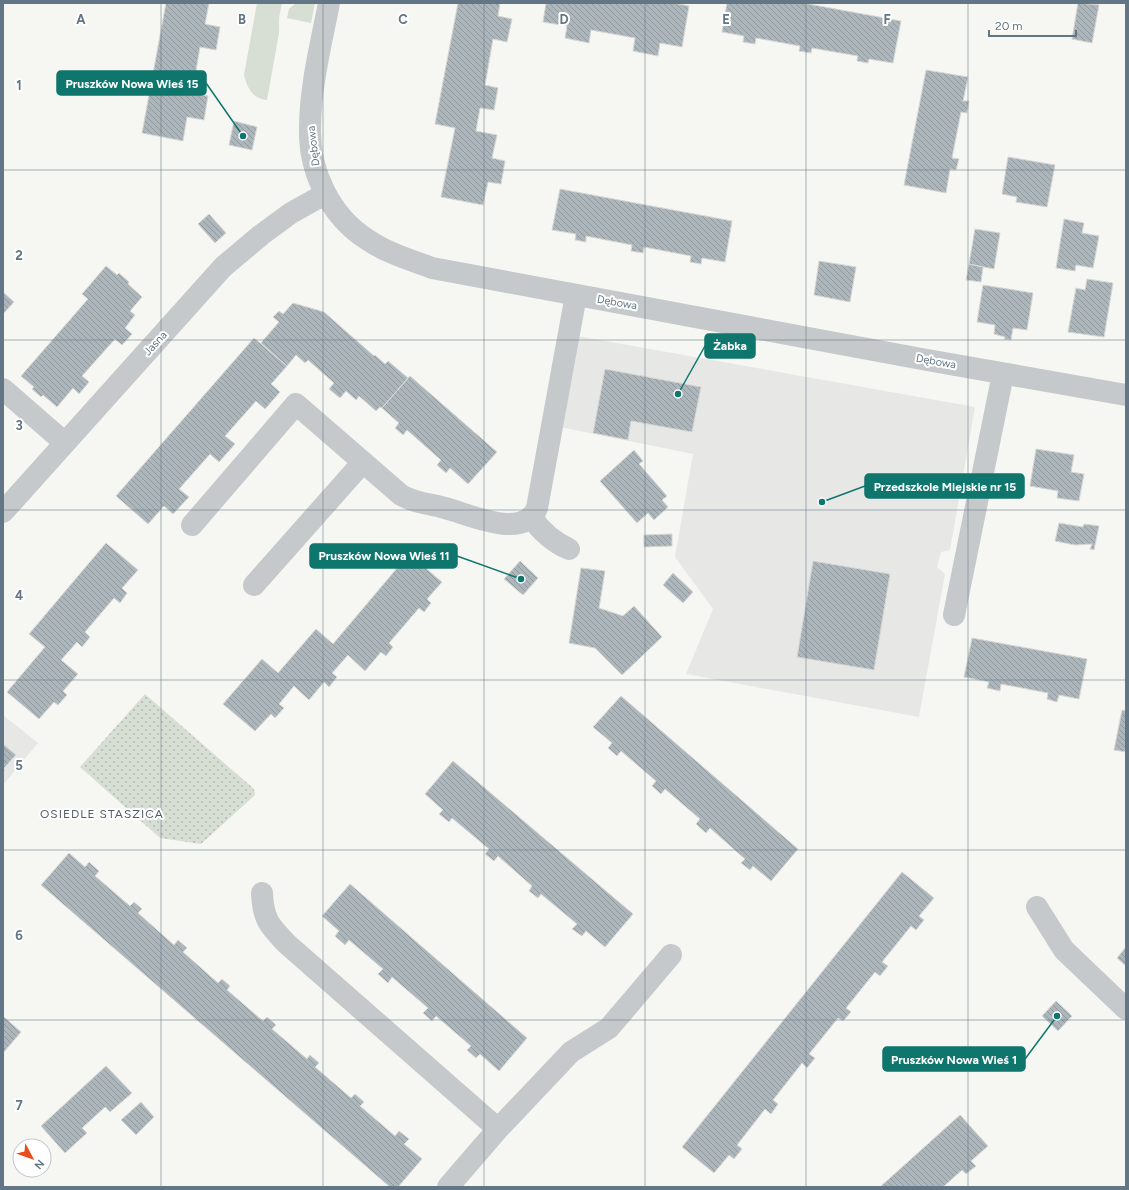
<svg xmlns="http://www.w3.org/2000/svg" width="1129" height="1190" viewBox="0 0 1129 1190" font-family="Figtree,sans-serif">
<defs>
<pattern id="park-dots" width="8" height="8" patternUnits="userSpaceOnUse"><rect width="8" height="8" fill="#d7ded3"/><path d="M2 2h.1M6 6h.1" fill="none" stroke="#b2b9b1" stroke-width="1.8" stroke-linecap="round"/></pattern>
<pattern id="building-back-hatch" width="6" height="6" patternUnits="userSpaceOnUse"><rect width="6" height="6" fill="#adb6bb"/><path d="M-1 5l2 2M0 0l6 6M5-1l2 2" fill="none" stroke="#90999e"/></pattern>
</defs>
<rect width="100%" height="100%" fill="#f6f6f2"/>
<path fill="#e7e8e6" d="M 577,336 L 975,407 L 950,550 L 941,552 L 937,567 L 945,574 L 919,717 L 686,674 L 713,609 L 675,557 L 693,454 L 560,427 Z
M 3,715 L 38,743 L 3,785 Z"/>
<path fill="#d7ded3" d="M 257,3 L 282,3 L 279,18 L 279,33 L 267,100 C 253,99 247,88 244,75 Z
M 296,3 L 315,3 L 311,23 L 287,18 L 289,9 Z"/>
<path fill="url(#park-dots)" d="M 145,694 L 254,789 L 255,795 L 201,844 L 160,838 L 80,767 Z"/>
<path fill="url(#building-back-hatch)" stroke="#d7d7d5" d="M 166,3 L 209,3 L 205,24 L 220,27 L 216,50 L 200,47 L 192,94 L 208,96 L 204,120 L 187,117 L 183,141 L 142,133 Z
M 458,3 L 500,3 L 498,16 L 512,19 L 507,42 L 493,39 L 485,85 L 498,88 L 494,110 L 480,108 L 476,131 L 497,135 L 492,158 L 505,161 L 501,184 L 488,182 L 483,205 L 441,197 L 455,128 L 435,124 Z
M 546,3 L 673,3 L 689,6 L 682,47 L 660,43 L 658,56 L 633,51 L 635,38 L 591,30 L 589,43 L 565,38 L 567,26 L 543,22 Z
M 727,3 L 803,3 L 901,21 L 893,63 L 869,59 L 868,63 L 857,61 L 858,56 L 812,48 L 811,53 L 799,51 L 800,46 L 756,38 L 755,44 L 743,42 L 744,36 L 722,32 Z
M 1078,3 L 1099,5 L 1092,43 L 1072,39 Z
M 926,70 L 968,77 L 963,101 L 969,101 L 967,113 L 961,112 L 952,158 L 959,159 L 956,170 L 950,169 L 946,193 L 904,185 Z
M 234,121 L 257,127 L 252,150 L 229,145 Z
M 1008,157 L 1055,165 L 1047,207 L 1016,202 L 1017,197 L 1002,194 Z
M 560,189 L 732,221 L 725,262 L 702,258 L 701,264 L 690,262 L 691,256 L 644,247 L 643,253 L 631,251 L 632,245 L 586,236 L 586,242 L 575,240 L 576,234 L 552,230 Z
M 209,214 L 226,233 L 215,243 L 198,224 Z
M 1064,219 L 1084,223 L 1082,233 L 1099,236 L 1093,268 L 1076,265 L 1075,271 L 1056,268 Z
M 975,229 L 1000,233 L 994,269 L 969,264 Z
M 819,261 L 856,267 L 850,302 L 814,295 Z
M 969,264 L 983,267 L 981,282 L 966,280 Z
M 106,266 L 117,275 L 119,273 L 129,282 L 128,284 L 142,297 L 130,311 L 135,315 L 125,328 L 132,334 L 122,345 L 115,339 L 82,376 L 89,382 L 79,394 L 73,388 L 57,407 L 43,395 L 41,397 L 32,389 L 34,387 L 21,376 L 88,299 L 82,294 Z
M 1087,279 L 1113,283 L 1104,337 L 1068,332 L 1076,288 L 1085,290 Z
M 983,285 L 1033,293 L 1027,330 L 1013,328 L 1011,340 L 1004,339 L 1005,337 L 994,334 L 995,325 L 977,322 Z
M 3,292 L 14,302 L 3,314 Z
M 293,303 L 324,312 L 374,356 L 375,355 L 385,364 L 388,361 L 408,378 L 382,408 L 380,407 L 376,411 L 359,396 L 356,400 L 346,391 L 340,398 L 329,389 L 334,383 L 308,360 L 305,363 L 296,355 L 287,366 L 261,343 L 279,322 L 273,317 L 279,311 L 283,314 Z
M 254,338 L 287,366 L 271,384 L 280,392 L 265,409 L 256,401 L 225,436 L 235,444 L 219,462 L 210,454 L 179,489 L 189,497 L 173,514 L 164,506 L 148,524 L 116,496 Z
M 605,369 L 701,387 L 692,432 L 631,421 L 628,440 L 593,433 Z
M 410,376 L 497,452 L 468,484 L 450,468 L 446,473 L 437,465 L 441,460 L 407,430 L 403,435 L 395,428 L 399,423 L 382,408 Z
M 1036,449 L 1074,455 L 1071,472 L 1084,474 L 1079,501 L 1057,498 L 1058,491 L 1030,486 Z
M 634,450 L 643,461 L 639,464 L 667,496 L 662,500 L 668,507 L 654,520 L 648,513 L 637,523 L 600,481 Z
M 1059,523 L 1083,527 L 1084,524 L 1099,526 L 1094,550 L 1090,549 L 1092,544 L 1075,545 L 1055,541 Z
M 672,534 L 672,546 L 644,547 L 644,535 Z
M 106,543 L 138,570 L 122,588 L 127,593 L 120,603 L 114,598 L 85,632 L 90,637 L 82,647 L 77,642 L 61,660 L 78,674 L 63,691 L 67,695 L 58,705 L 54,702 L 39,719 L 7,692 L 45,647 L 29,634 Z
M 409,554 L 442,582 L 427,599 L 431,603 L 424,612 L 419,608 L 389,643 L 393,647 L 386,656 L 381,652 L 365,671 L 348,655 L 332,673 L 337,677 L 329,687 L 324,682 L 309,700 L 294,686 L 279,704 L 284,708 L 275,718 L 271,714 L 255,731 L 223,704 L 262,659 L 278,673 L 316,629 L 333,644 Z
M 520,561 L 538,578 L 523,595 L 504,579 Z
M 813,561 L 890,574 L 874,670 L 797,657 Z
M 581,568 L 605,571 L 599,608 L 623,616 L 634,606 L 662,637 L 622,675 L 595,648 L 569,643 Z
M 673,573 L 693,592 L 683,603 L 663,585 Z
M 972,638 L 1087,659 L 1079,699 L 1059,695 L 1057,702 L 1047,699 L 1048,693 L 1001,684 L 1000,691 L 987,688 L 989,682 L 964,677 Z
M 621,696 L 798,849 L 771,881 L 753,866 L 750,870 L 741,863 L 745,859 L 710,828 L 706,833 L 696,824 L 700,819 L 665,789 L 661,794 L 652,786 L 656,781 L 621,751 L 617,756 L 608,748 L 612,743 L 593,727 Z
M 1122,710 L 1126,711 L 1126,752 L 1114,750 Z
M 3,744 L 16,755 L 3,769 L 5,770 L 3,771 Z
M 453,761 L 633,914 L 605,947 L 586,931 L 582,936 L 572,929 L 577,924 L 541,894 L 538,898 L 529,891 L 532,886 L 498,856 L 494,861 L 485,854 L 489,849 L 452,818 L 449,822 L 439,814 L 443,810 L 425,794 Z
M 69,853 L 85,867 L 89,862 L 99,871 L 95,876 L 130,906 L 134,902 L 142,909 L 138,913 L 174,945 L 178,940 L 187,948 L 183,952 L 218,983 L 222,979 L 230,986 L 227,990 L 263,1021 L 267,1017 L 276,1025 L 272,1029 L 307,1059 L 310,1055 L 319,1063 L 315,1067 L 351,1098 L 355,1094 L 364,1102 L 360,1106 L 395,1136 L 399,1131 L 409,1139 L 404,1144 L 422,1159 L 398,1187 L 390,1187 L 41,885 Z
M 902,872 L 934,898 L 919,916 L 924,920 L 916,930 L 911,926 L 882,962 L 888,966 L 880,976 L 875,972 L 846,1008 L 851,1012 L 843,1021 L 838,1018 L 809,1054 L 815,1058 L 807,1068 L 802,1063 L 773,1100 L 778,1104 L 771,1114 L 765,1109 L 737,1145 L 742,1149 L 734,1159 L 729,1155 L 714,1173 L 682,1147 Z
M 350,884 L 527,1038 L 499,1071 L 480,1054 L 476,1058 L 467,1050 L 471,1046 L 436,1016 L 432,1021 L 423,1013 L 428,1008 L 392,977 L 388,983 L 378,974 L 383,969 L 349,940 L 345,945 L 335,936 L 339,931 L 322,916 Z
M 1126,947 L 1126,966 L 1117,958 Z
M 1056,1001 L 1072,1016 L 1058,1031 L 1042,1016 Z
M 3,1016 L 21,1032 L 3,1053 Z
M 106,1066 L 132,1093 L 110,1112 L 105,1107 L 82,1128 L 87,1133 L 65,1153 L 41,1126 Z
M 141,1102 L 154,1117 L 136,1135 L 121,1120 Z
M 960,1115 L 988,1146 L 971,1161 L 976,1166 L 966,1174 L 962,1170 L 943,1187 L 880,1187 Z"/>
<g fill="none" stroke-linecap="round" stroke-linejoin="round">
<path stroke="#c5c9cc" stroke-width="22" d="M 329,3 C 321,44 310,87 310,129 C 309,172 331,217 368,240 C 387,253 411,260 432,268 L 927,360 L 1126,395
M 3,389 L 65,443
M 3,512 L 223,267 L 261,235 L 291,213 L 325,194
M 531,517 C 541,531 553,542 569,549
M 192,525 L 296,404 L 401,495 C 417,504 428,503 445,508 C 469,514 524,541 537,508 L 576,295
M 254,585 L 363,462
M 954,615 L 1003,374
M 262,893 C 263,920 270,926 287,944 L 498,1129
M 1037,907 L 1064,950 L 1126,1009
M 448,1187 L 498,1129 L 571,1052 L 609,1028 L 671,955"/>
</g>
<path fill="none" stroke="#637685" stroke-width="1" stroke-opacity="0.55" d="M 161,3 L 161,1187M 323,3 L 323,1187M 484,3 L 484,1187M 645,3 L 645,1187M 806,3 L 806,1187M 968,3 L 968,1187M 3,170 L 1126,170M 3,340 L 1126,340M 3,510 L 1126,510M 3,680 L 1126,680M 3,850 L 1126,850M 3,1020 L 1126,1020"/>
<g text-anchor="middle" stroke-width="4" stroke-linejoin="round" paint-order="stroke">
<g font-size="11" fill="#637685" stroke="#fff">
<text transform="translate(313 146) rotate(-97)" y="4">Dębowa</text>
<text transform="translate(617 302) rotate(10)" y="4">Dębowa</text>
<text transform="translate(155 343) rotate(-48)" y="4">Jasna</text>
<text transform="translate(936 361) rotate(10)" y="4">Dębowa</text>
</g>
<g font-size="12" letter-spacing="1" fill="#525f69" stroke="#fff">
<text x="102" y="818">OSIEDLE STASZICA</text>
</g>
</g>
<g font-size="13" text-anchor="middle" font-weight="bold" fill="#637685" stroke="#fff" stroke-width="4" stroke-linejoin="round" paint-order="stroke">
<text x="81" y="24">A</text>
<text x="242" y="24">B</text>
<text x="403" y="24">C</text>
<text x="564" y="24">D</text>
<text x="726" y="24">E</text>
<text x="887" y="24">F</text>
<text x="19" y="90">1</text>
<text x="19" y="260">2</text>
<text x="19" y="430">3</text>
<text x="19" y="600">4</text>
<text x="19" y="770">5</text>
<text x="19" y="940">6</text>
<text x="19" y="1110">7</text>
</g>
<path fill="none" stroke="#0f766e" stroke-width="1.5" d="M243 136L206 83M678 394L705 346M822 502L865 486M521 579L457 556M1057 1016L1025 1059"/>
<g fill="#0f766e" stroke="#fff" stroke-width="1.5">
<circle cx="243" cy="136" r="4"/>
<circle cx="678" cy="394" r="4"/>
<circle cx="822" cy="502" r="4"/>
<circle cx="521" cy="579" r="4"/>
<circle cx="1057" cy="1016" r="4"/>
</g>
<g fill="#0f766e" stroke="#0f766e" stroke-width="1.5">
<rect x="57" y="71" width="149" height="24" rx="4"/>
<rect x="705" y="334" width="50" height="24" rx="4"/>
<rect x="865" y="474" width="159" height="24" rx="4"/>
<rect x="310" y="544" width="147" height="24" rx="4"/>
<rect x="883" y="1047" width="142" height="24" rx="4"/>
</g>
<g font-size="12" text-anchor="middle" font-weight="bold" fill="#fff">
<text x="132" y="88">Pruszków Nowa Wieś 15</text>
<text x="730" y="350">Żabka</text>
<text x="945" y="491">Przedszkole Miejskie nr 15</text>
<text x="384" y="560">Pruszków Nowa Wieś 11</text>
<text x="954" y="1064">Pruszków Nowa Wieś 1</text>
</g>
<rect width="1129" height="1190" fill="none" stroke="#637685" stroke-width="8"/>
<g transform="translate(32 1158) rotate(131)"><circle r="19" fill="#ffffff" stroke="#c1c8ce"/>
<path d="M0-3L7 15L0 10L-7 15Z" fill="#eb4c1d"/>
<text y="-6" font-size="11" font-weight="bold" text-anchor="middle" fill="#637685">N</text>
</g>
<path d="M989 30v6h87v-6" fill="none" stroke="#637685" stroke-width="2"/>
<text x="995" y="30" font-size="12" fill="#637685" stroke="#ffffff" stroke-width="3" paint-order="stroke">20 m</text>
</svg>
